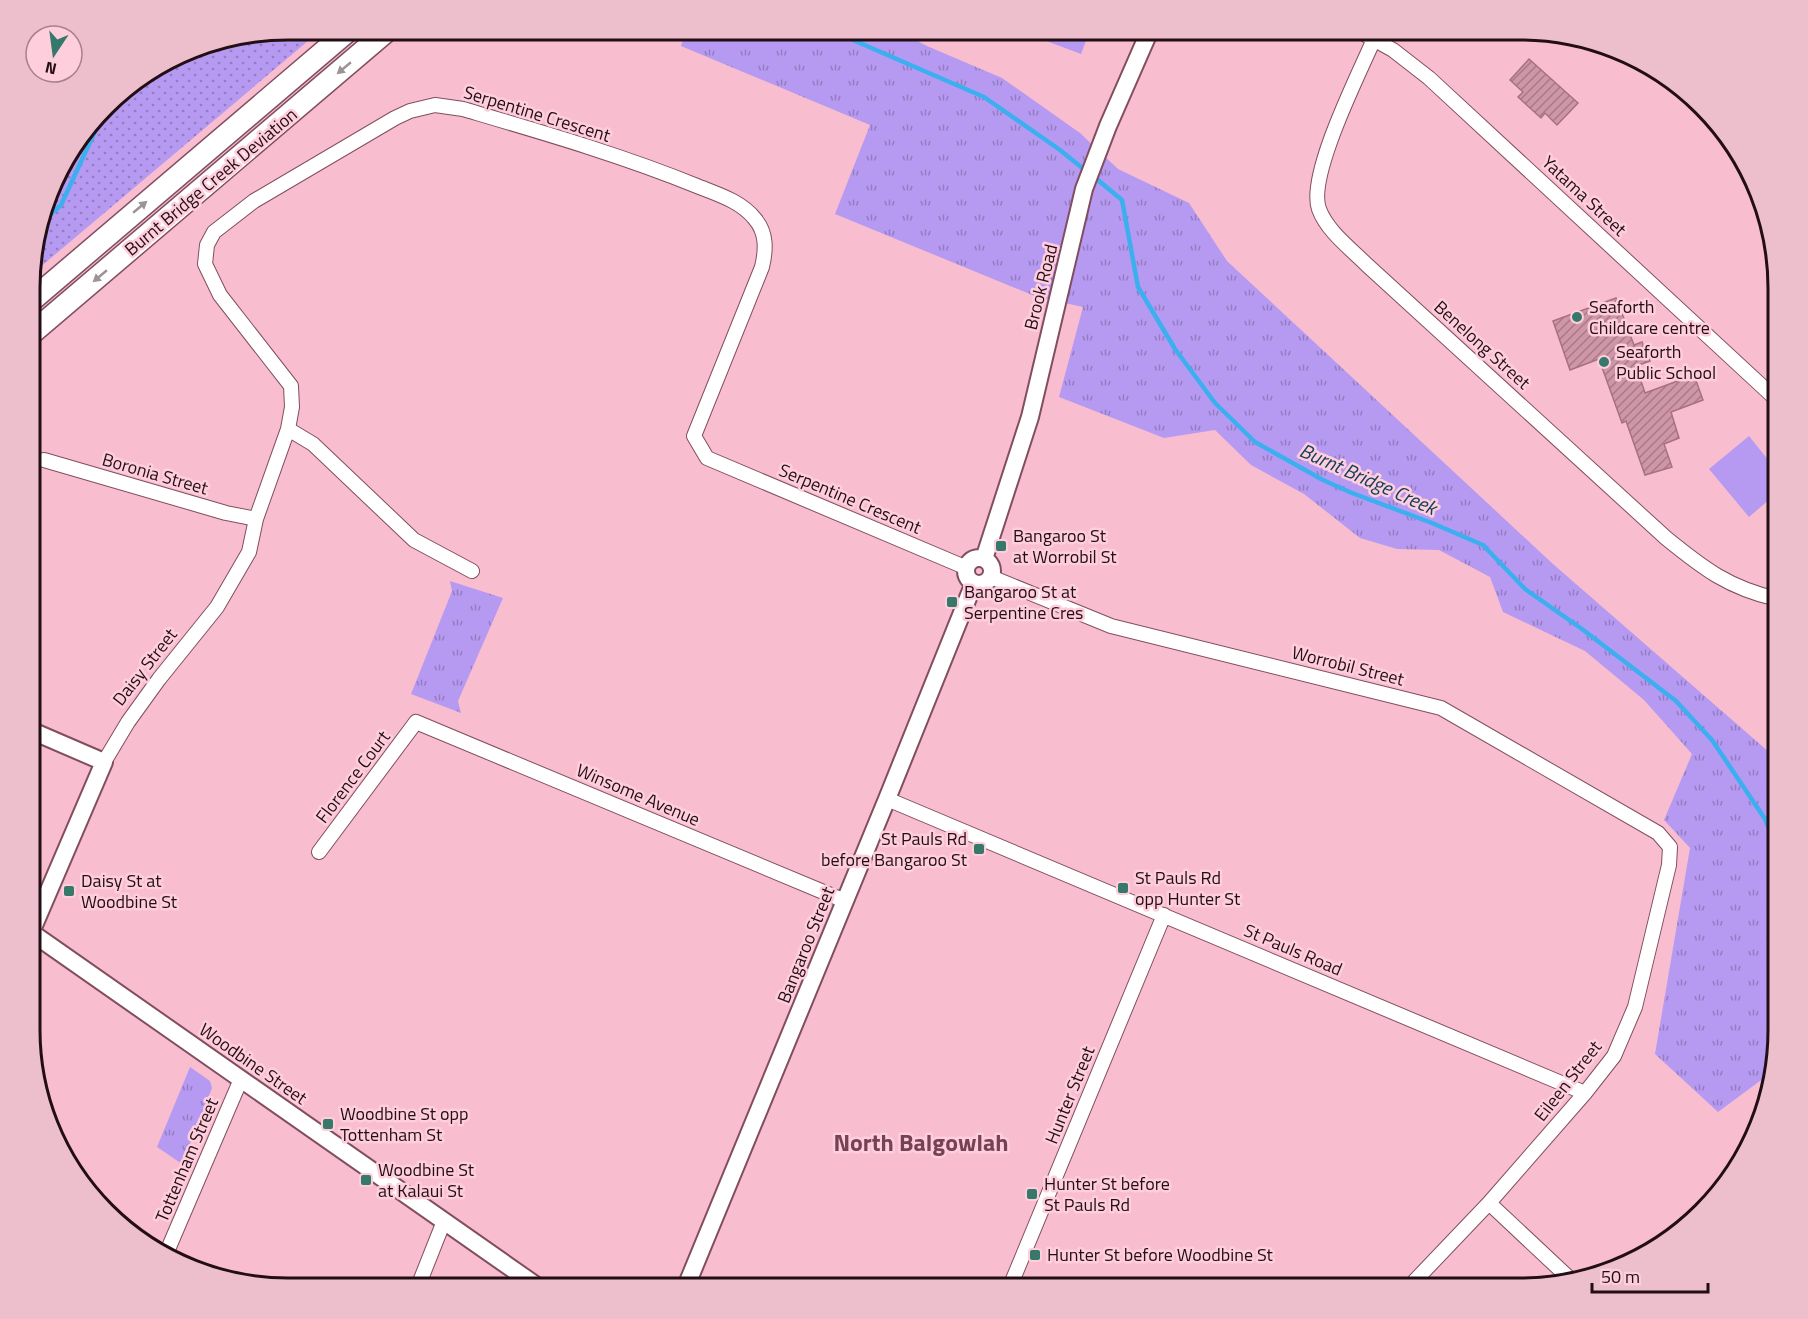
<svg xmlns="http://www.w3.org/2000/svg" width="1808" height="1319" viewBox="0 0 1808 1319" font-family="'Titillium Web',sans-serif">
<defs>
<pattern id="grass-dots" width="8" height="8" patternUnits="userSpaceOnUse" patternTransform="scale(1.5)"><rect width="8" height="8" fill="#b69af1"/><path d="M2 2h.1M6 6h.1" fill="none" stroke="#947cc2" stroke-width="1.8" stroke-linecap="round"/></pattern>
<pattern id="park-tufts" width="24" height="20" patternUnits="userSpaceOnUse" patternTransform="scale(1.5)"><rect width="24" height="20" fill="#b69af1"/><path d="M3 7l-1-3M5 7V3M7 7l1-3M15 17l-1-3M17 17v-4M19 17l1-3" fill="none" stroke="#947cc2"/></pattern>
<pattern id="building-hatch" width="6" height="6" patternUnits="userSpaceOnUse" patternTransform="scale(1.5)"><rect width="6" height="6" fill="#cf96a8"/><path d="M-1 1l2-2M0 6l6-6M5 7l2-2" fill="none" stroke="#a87988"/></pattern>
</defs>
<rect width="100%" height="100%" fill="#f9bdd0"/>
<path fill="url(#grass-dots)" d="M 288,30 L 321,30 L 32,274 L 32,255 L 57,174 L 118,94 L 190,50 Z"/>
<path fill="url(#park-tufts)" d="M 686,30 L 897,30 L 927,46 L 1002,78 L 1080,133 L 1118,169 L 1189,203 L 1227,261 L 1553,564 L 1777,759 L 1777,1047 L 1772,1072 L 1718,1112 L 1655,1054 L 1690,848 L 1664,820 L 1692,754 L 1644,700 L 1585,651 L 1503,612 L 1490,577 L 1439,550 L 1397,549 L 1360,538 L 1304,494 L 1251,465 L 1215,430 L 1164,438 L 1059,397 L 1083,307 L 1037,297 L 835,214 L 870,125 L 681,46 Z
M 450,581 L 503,598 L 458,701 L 461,713 L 411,694 L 452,591 Z
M 190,1067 L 210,1081 L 212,1088 L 182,1164 L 157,1147 Z"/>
<path fill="#b69af1" d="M 1017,30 L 1090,30 L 1081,54 Z
M 1749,436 L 1777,471 L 1777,493 L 1749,517 L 1709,469 Z"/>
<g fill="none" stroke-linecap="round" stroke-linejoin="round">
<path stroke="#3cafef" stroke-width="4.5" d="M 830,30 L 984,97 L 1060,150 L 1086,171
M 1093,176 L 1122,200 L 1138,287 L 1175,349 L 1215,403 L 1255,442 L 1323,480 L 1352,493 L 1432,523 L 1483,545 L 1525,589 L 1582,629 L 1676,701 L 1712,740 L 1765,819 L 1777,850
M 42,222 L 61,205 L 103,114
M 1769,1084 L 1777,1016"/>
</g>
<path fill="url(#building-hatch)" stroke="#a77183" stroke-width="1.5" d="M 1529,59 L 1578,103 L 1557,125 L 1545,113 L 1541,118 L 1518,97 L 1523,92 L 1510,80 Z
M 1616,298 L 1634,345 L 1642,342 L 1650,361 L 1636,366 L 1645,393 L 1694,375 L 1703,400 L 1671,412 L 1679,438 L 1664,444 L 1672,467 L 1645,475 L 1626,421 L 1622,423 L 1599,359 L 1570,370 L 1553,321 Z"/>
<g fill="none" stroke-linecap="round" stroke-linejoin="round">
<g stroke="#814e60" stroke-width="16">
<path id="minor" d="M 1357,30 L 1393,50 L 1429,78 L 1777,400
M 1374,39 C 1359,74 1307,176 1319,209 C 1327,231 1350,248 1367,265 L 1666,538 C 1704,569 1729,588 1777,599
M 288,429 L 313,444 L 414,540 L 472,571
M 44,460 L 226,513 L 256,519
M 991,577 L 1111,626 L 1441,708 L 1658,833 L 1670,847 L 1669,865 L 1635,1007 L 1614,1056 L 1585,1093 L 1489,1203 L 1407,1289
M 104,762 L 128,722 L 159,679 L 217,607 L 249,552 L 256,519 L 288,429 L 292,407 L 291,386 L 220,295 L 205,264 L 207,245 L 214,232 L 254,201 L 395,118 L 410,111 L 435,105 L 463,109 C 541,132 621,155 697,186 C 717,194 741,201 755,219 C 767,233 766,250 762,267 L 694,436 L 707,458 L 967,568
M 887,799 L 1585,1093
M 319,852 L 416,722 L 845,901
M 1489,1203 L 1569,1278
M 166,1254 L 241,1079
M 417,1289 L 444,1221
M 1009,1289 L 1164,915"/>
</g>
<g stroke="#814e60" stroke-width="20">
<path id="tertiary" d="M966 571a13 13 0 1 1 26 0a13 13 0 1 1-26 0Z
M 984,559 L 1030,417 L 1084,189 L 1108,126 L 1150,30
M 32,731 L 104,762 L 32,930
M 32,933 L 541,1289
M 685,1289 L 887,799 L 974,583"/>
</g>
<g stroke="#814e60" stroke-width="24">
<path id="trunk" d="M 32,300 L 349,30
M 32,333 L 388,30"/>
</g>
<use href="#minor" stroke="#fff" stroke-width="14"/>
<use href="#tertiary" stroke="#fff" stroke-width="16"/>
<use href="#trunk" stroke="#fff" stroke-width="21"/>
</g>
<defs><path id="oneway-solid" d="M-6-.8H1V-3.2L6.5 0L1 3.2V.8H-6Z" transform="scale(1.5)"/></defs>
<g fill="#9c9396">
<use href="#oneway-solid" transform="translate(344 68) rotate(140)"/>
<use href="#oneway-solid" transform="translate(140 207) rotate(-40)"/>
<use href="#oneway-solid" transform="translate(100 276) rotate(140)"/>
</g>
<g fill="#36796b" stroke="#ffcedd" stroke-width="2">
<circle cx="1577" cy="317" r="6"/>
<circle cx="1604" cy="362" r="6"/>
<rect x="995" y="540" width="12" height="12" rx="3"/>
<rect x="946" y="596" width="12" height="12" rx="3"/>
<rect x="973" y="843" width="12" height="12" rx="3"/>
<rect x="1117" y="882" width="12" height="12" rx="3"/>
<rect x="63" y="885" width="12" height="12" rx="3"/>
<rect x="322" y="1118" width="12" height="12" rx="3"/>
<rect x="360" y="1174" width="12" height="12" rx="3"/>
<rect x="1026" y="1188" width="12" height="12" rx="3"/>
<rect x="1029" y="1249" width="12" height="12" rx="3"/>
</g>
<g text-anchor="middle" stroke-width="5" stroke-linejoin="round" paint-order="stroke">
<g font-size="18" fill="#230e15" stroke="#ffcedd">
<text transform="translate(537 114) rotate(17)" y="6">Serpentine Crescent</text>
<text transform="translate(211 182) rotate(-40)" y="6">Burnt Bridge Creek Deviation</text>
<text transform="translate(1584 196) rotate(43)" y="6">Yatama Street</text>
<text transform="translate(1041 287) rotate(-76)" y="6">Brook Road</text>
<text transform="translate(1482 345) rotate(42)" y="6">Benelong Street</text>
<text transform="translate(155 474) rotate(16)" y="6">Boronia Street</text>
<text transform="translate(850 499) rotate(23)" y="6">Serpentine Crescent</text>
<text transform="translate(1348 666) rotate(14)" y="6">Worrobil Street</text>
<text transform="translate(145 667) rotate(-52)" y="6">Daisy Street</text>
<text transform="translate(353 777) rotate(-53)" y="6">Florence Court</text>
<text transform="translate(638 795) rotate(23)" y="6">Winsome Avenue</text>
<text transform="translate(806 945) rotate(-68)" y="6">Bangaroo Street</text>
<text transform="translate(1293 950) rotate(23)" y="6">St Pauls Road</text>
<text transform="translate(253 1064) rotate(35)" y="6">Woodbine Street</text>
<text transform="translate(1568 1081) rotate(-52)" y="6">Eileen Street</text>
<text transform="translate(1070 1095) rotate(-68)" y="6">Hunter Street</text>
<text transform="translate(187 1160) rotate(-67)" y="6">Tottenham Street</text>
</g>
<g font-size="18" fill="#230e15" stroke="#ffcedd" text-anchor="start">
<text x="1589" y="313">Seaforth<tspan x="1589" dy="21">Childcare centre</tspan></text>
<text x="1616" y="358">Seaforth<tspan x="1616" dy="21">Public School</tspan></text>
<text x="1013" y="542">Bangaroo St<tspan x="1013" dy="21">at Worrobil St</tspan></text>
<text x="964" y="598">Bangaroo St at<tspan x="964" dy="21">Serpentine Cres</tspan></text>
<text x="967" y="845" text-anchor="end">St Pauls Rd<tspan x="967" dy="21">before Bangaroo St</tspan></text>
<text x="1135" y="884">St Pauls Rd<tspan x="1135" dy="21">opp Hunter St</tspan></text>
<text x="81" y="887">Daisy St at<tspan x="81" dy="21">Woodbine St</tspan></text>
<text x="340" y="1120">Woodbine St opp<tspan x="340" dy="21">Tottenham St</tspan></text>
<text x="378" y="1176">Woodbine St<tspan x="378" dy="21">at Kalaui St</tspan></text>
<text x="1044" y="1190">Hunter St before<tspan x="1044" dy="21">St Pauls Rd</tspan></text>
<text x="1047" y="1261">Hunter St before Woodbine St</text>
</g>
<g font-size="20" font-style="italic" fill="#103f59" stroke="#ffcedd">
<text transform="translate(1368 479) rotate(24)" y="7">Burnt Bridge Creek</text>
</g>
<g font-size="24" font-weight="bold" fill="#744254" stroke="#ffcedd">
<text x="921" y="1151">North Balgowlah</text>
</g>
</g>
<path d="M0 0H1808V1319H0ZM288 40H1520A248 248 0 0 1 1768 288V1030A248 248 0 0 1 1520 1278H288A248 248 0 0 1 40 1030V288A248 248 0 0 1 288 40Z" fill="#edbfcd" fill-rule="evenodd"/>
<path fill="none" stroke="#230e15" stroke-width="3" d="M288 40H1520A248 248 0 0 1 1768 288V1030A248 248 0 0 1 1520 1278H288A248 248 0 0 1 40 1030V288A248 248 0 0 1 288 40Z"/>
<g transform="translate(54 54) rotate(193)"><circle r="28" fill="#ffcedd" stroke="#a7818d" stroke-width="1.5"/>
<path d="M0-4.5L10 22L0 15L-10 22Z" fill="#36796b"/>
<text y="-9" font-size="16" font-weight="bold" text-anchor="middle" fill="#230e15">N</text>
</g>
<path d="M1592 1283v9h116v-9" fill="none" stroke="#230e15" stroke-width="3"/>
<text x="1601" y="1283" font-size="18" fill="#230e15" stroke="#ffcedd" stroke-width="4.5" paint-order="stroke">50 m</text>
</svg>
